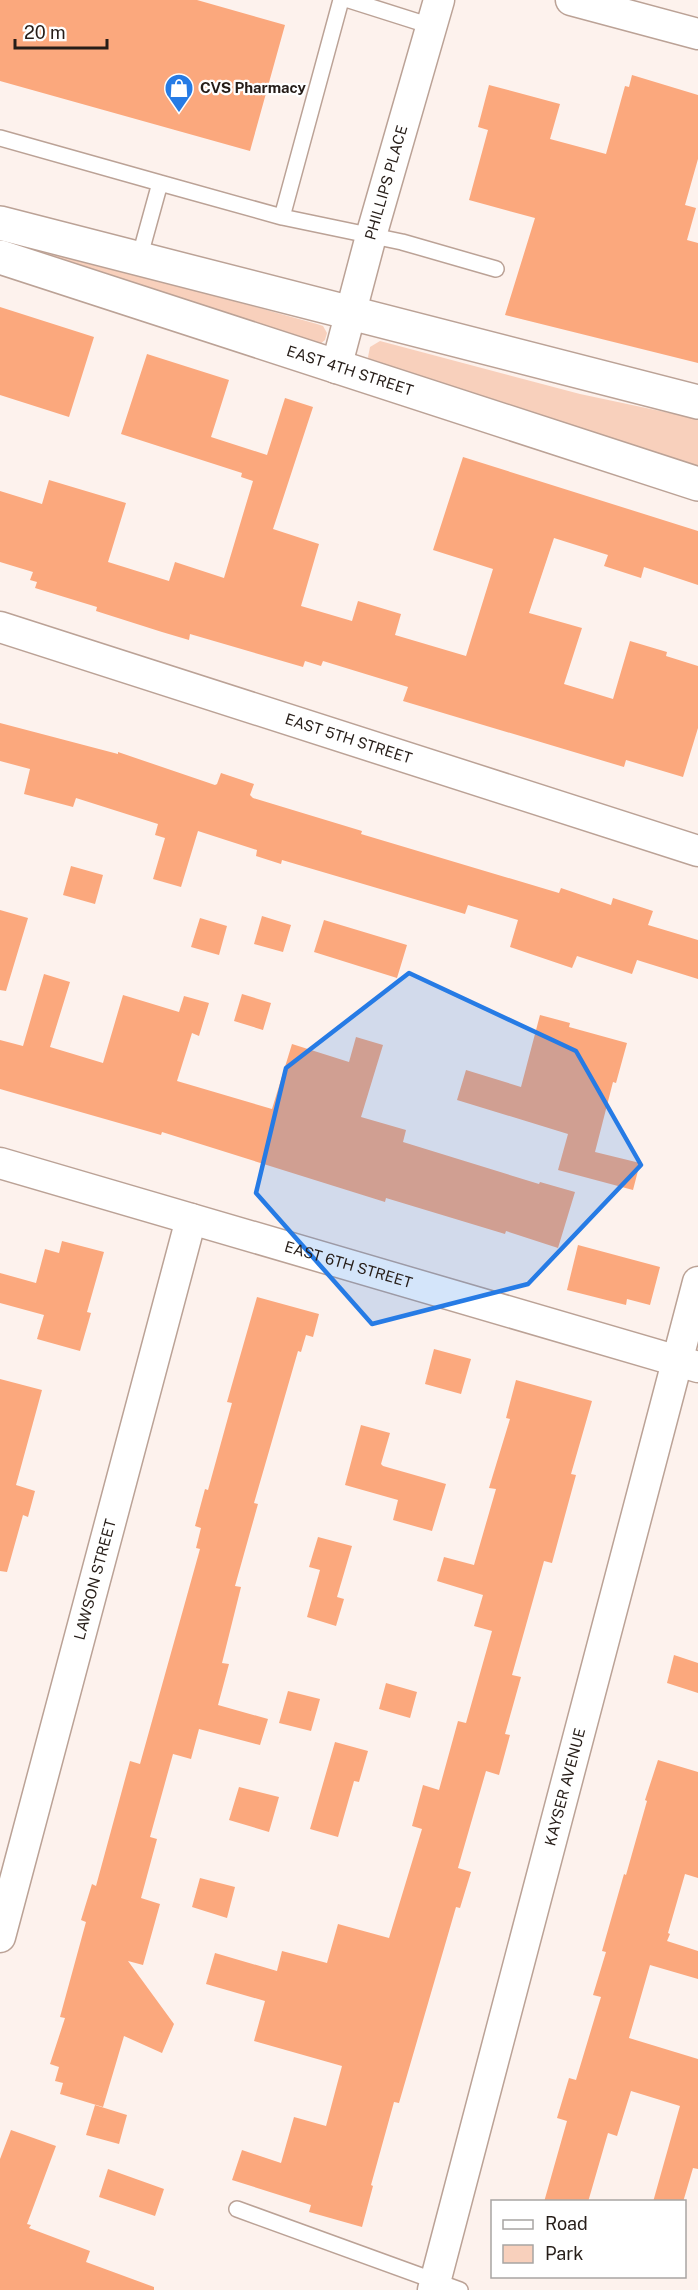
<svg xmlns="http://www.w3.org/2000/svg" width="698" height="2290" viewBox="0 0 698 2290" font-family="'Public Sans',sans-serif">
<rect width="100%" height="100%" fill="#fdf2ed"/>
<path fill="#f8d0bc" d="M 0,236 L 317,324 L 323,326 L 327,333 L 325,340 L 319,345 L 0,246 Z
M 380,341 L 580,394 L 698,419 L 698,469 L 370,362 L 368,357 L 370,347 Z"/>
<path fill="#fba87d" d="M 0,0 L 197,0 L 285,25 L 250,151 L 0,81 Z
M 632,75 L 698,95 L 698,159 L 685,205 L 696,208 L 687,240 L 698,243 L 698,363 L 505,315 L 535,218 L 469,200 L 488,130 L 478,127 L 489,85 L 560,104 L 550,139 L 606,154 L 625,86 L 629,87 Z
M 0,307 L 94,337 L 69,417 L 0,395 Z
M 147,354 L 229,380 L 211,437 L 267,455 L 285,398 L 313,407 L 273,529 L 319,544 L 301,606 L 352,621 L 358,601 L 401,614 L 395,635 L 466,656 L 493,569 L 433,550 L 463,457 L 698,531 L 698,585 L 644,567 L 641,578 L 604,566 L 608,555 L 554,538 L 529,613 L 582,628 L 564,684 L 613,699 L 630,641 L 667,652 L 666,656 L 698,666 L 698,728 L 683,777 L 626,760 L 624,767 L 403,701 L 408,687 L 323,661 L 321,666 L 305,661 L 303,667 L 190,634 L 189,640 L 162,632 L 96,611 L 97,607 L 35,588 L 37,582 L 30,580 L 33,572 L 0,562 L 0,491 L 42,504 L 49,480 L 126,503 L 108,562 L 169,581 L 175,562 L 224,578 L 253,481 L 241,477 L 242,473 L 121,434 Z
M 0,723 L 118,754 L 118,752 L 215,785 L 217,784 L 221,773 L 254,784 L 250,795 L 253,798 L 362,831 L 361,834 L 559,893 L 561,888 L 611,905 L 613,898 L 653,911 L 648,925 L 698,940 L 698,979 L 637,960 L 632,974 L 577,956 L 572,968 L 510,947 L 518,920 L 468,905 L 465,914 L 282,860 L 281,864 L 256,856 L 257,850 L 198,831 L 181,887 L 153,879 L 165,838 L 155,835 L 158,824 L 76,798 L 73,807 L 24,794 L 30,769 L 0,761 Z
M 71,866 L 103,875 L 95,904 L 63,895 Z
M 0,910 L 28,918 L 6,991 L 0,990 Z
M 262,916 L 291,925 L 283,952 L 254,944 Z
M 200,918 L 227,926 L 219,955 L 191,947 Z
M 324,920 L 407,945 L 397,978 L 314,952 Z
M 44,974 L 70,982 L 50,1047 L 103,1063 L 123,995 L 179,1012 L 184,996 L 209,1003 L 199,1036 L 192,1033 L 177,1081 L 272,1109 L 292,1044 L 349,1062 L 356,1037 L 383,1045 L 361,1117 L 406,1130 L 403,1142 L 539,1184 L 540,1182 L 575,1192 L 558,1248 L 506,1231 L 505,1234 L 386,1198 L 385,1202 L 162,1132 L 161,1135 L 0,1089 L 0,1040 L 23,1046 Z
M 242,994 L 271,1003 L 263,1030 L 234,1021 Z
M 540,1015 L 570,1023 L 569,1027 L 627,1043 L 616,1083 L 613,1082 L 595,1152 L 640,1163 L 633,1190 L 558,1170 L 568,1134 L 457,1100 L 466,1070 L 521,1087 Z
M 62,1241 L 104,1252 L 87,1312 L 91,1313 L 80,1351 L 37,1339 L 44,1315 L 0,1303 L 0,1273 L 36,1283 L 45,1249 L 59,1253 Z
M 578,1245 L 660,1267 L 650,1305 L 627,1299 L 626,1305 L 567,1290 Z
M 257,1297 L 319,1314 L 313,1337 L 306,1335 L 301,1352 L 298,1351 L 254,1503 L 258,1504 L 235,1586 L 241,1587 L 222,1663 L 229,1664 L 218,1705 L 268,1719 L 260,1745 L 199,1729 L 191,1759 L 173,1754 L 150,1837 L 157,1839 L 141,1898 L 160,1904 L 143,1965 L 128,1961 L 174,2024 L 162,2053 L 124,2036 L 103,2107 L 60,2094 L 63,2083 L 55,2081 L 59,2067 L 50,2064 L 65,2018 L 60,2017 L 86,1922 L 81,1920 L 92,1884 L 96,1886 L 130,1761 L 140,1764 L 200,1549 L 196,1548 L 201,1528 L 195,1526 L 205,1489 L 208,1490 L 232,1403 L 227,1402 Z
M 434,1349 L 471,1359 L 461,1394 L 425,1384 Z
M 0,1379 L 42,1390 L 16,1485 L 35,1491 L 28,1517 L 23,1515 L 7,1572 L 0,1571 Z
M 516,1380 L 592,1401 L 571,1474 L 576,1475 L 552,1563 L 544,1561 L 512,1675 L 521,1677 L 505,1734 L 510,1735 L 499,1775 L 486,1771 L 458,1868 L 471,1872 L 460,1908 L 456,1907 L 399,2103 L 394,2102 L 371,2185 L 373,2186 L 362,2227 L 309,2212 L 311,2205 L 232,2180 L 242,2150 L 281,2163 L 294,2117 L 326,2126 L 342,2066 L 254,2041 L 265,2001 L 206,1984 L 215,1953 L 277,1971 L 282,1951 L 327,1963 L 338,1924 L 389,1938 L 422,1829 L 412,1826 L 423,1785 L 439,1790 L 458,1721 L 466,1723 L 492,1631 L 474,1626 L 483,1595 L 437,1581 L 444,1557 L 474,1565 L 496,1489 L 489,1488 L 510,1419 L 506,1418 Z
M 361,1425 L 390,1433 L 381,1464 L 383,1466 L 446,1484 L 432,1531 L 393,1520 L 398,1500 L 345,1485 Z
M 318,1537 L 352,1546 L 337,1597 L 344,1599 L 336,1626 L 307,1617 L 320,1570 L 309,1567 Z
M 674,1655 L 698,1663 L 698,1693 L 667,1683 Z
M 386,1683 L 417,1692 L 410,1718 L 379,1709 Z
M 288,1691 L 320,1699 L 311,1731 L 279,1723 Z
M 335,1742 L 368,1751 L 359,1782 L 354,1781 L 338,1837 L 310,1829 Z
M 658,1760 L 698,1772 L 698,1878 L 685,1874 L 668,1933 L 670,1934 L 667,1941 L 698,1951 L 698,1979 L 650,1965 L 629,2038 L 698,2059 L 698,2169 L 693,2168 L 683,2202 L 653,2202 L 680,2106 L 631,2091 L 617,2136 L 608,2133 L 588,2202 L 544,2202 L 567,2121 L 557,2118 L 569,2078 L 576,2080 L 601,1997 L 593,1995 L 606,1952 L 602,1951 L 624,1874 L 626,1875 L 647,1801 L 645,1800 Z
M 239,1787 L 279,1797 L 269,1832 L 229,1820 Z
M 200,1878 L 235,1887 L 227,1918 L 192,1907 Z
M 95,2105 L 127,2115 L 119,2144 L 86,2135 Z
M 11,2130 L 56,2146 L 27,2224 L 31,2225 L 29,2228 L 90,2251 L 86,2262 L 154,2287 L 154,2290 L 0,2290 L 0,2159 Z
M 108,2169 L 164,2189 L 155,2216 L 99,2197 Z"/>
<g fill="none" stroke-linecap="round" stroke-linejoin="round">
<g stroke="#bba296" stroke-width="18">
<path id="lane" d="M 349,0 L 431,26
M 0,138 L 160,183 L 139,259
M 160,183 L 282,217 L 402,242 L 496,269
M 282,217 L 341,0
M 237,2209 L 460,2290"/>
</g>
<g stroke="#bba296" stroke-width="33">
<g id="street">
<path d="M 571,0 L 698,34"/>
<path id="s1" d="M 336,368 L 371,236 L 439,0"/>
<path id="s2" d="M 0,627 L 698,851"/>
<path id="s3" d="M 0,1163 L 698,1367"/>
<path id="s4" d="M 0,1937 L 191,1219"/>
<path id="s5" d="M 433,2290 L 698,1282"/>
</g>
</g>
<g stroke="#bba296" stroke-width="36">
<g id="secondary">
<path d="M 0,223 L 698,402"/>
<path id="s6" d="M 0,257 L 698,484"/>
</g>
</g>
<use href="#lane" stroke="#fff" stroke-width="15"/>
<use href="#street" stroke="#fff" stroke-width="30"/>
<use href="#secondary" stroke="#fff" stroke-width="33"/>
</g>
<path fill="#267be5" fill-opacity="0.2" stroke="#267be5" stroke-width="4.5" stroke-linejoin="round" d="M 409,973 L 576,1051 L 641,1165 L 528,1284 L 372,1324 L 256,1193 L 286,1068 Z"/>
<defs>
<g id="shop-pin" transform="scale(1.5)"><path d="M0 17L-7.5 6A9.5 9.5 0 1 1 7.5 6Z" fill="#267be5" stroke="#fff"/><path d="M-5-2.5h2.3a2.7 3.5 0 0 1 5.4 0H5L5.5 6h-11ZM-1.5-2.5h3a1.5 2.3 0 0 0-3 0Z" fill="#fff"/></g>
</defs>
<g fill-rule="evenodd">
<use href="#shop-pin" x="179" y="88"/>
</g>
<g text-anchor="middle" stroke-width="4.5" stroke-linejoin="round" paint-order="stroke">
<g font-size="15" font-weight="bold" fill="#261d18" stroke="#fff" text-anchor="start">
<text x="200" y="93">CVS Pharmacy</text>
</g>
<g font-size="15" fill="#261d18" stroke="#fff">
<text dy="5" stroke="none"><textPath href="#s1" startOffset="192">PHILLIPS PLACE</textPath></text>
<text dy="5" stroke="none"><textPath href="#s6" startOffset="368">EAST 4TH STREET</textPath></text>
<text dy="5" stroke="none"><textPath href="#s2" startOffset="366">EAST 5TH STREET</textPath></text>
<text dy="5" stroke="none"><textPath href="#s3" startOffset="363">EAST 6TH STREET</textPath></text>
<text dy="5" stroke="none"><textPath href="#s4" startOffset="370">LAWSON STREET</textPath></text>
<text dy="5" stroke="none"><textPath href="#s5" startOffset="520">KAYSER AVENUE</textPath></text>
</g>
</g>
<rect x="491" y="2200" width="195" height="78" fill="#ffffff" stroke="#a8a5a3" stroke-width="1.5"/>
<rect x="503" y="2220" width="30" height="9" fill="#ffffff" stroke="#a8a5a3" stroke-width="1.5"/>
<text x="545" y="2230" font-size="18" fill="#261d18">Road</text>
<rect x="503" y="2245" width="30" height="18" fill="#f8d0bc" stroke="#a8a5a3" stroke-width="1.5"/>
<text x="545" y="2260" font-size="18" fill="#261d18">Park</text>
<path d="M15 39v9h92v-9" fill="none" stroke="#261d18" stroke-width="3"/>
<text x="24" y="39" font-size="18" fill="#261d18" stroke="#ffffff" stroke-width="4.5" paint-order="stroke">20 m</text>
</svg>
